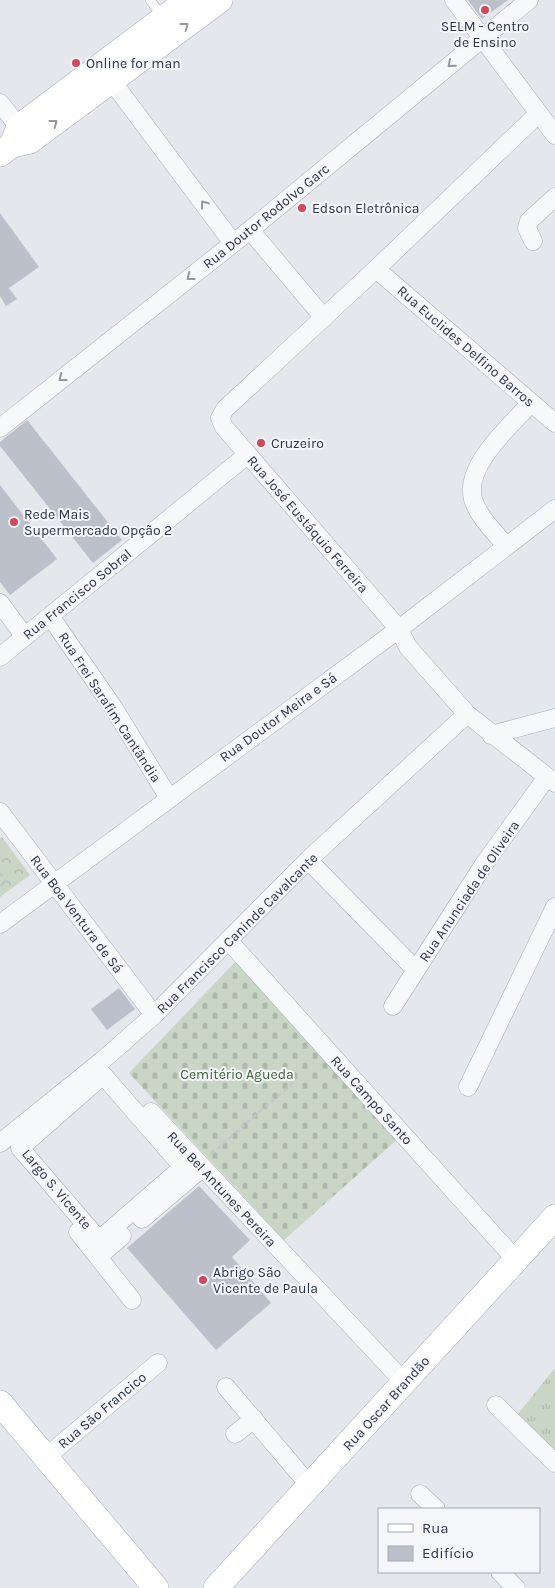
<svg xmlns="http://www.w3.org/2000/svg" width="555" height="1588" viewBox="0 0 555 1588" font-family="Karla,sans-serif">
<defs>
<pattern id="grass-tufts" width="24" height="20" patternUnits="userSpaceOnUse" patternTransform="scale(1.25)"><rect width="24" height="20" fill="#c9d6c5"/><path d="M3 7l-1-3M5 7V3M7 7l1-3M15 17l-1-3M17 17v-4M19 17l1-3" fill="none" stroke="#adb8ab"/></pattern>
<pattern id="cemetery-stones" width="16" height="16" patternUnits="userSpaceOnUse" patternTransform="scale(1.25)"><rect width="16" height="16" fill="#c9d6c5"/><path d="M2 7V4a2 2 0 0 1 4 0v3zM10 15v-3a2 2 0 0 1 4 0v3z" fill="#adb8ab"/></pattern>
<pattern id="park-crowns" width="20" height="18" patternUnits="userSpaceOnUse" patternTransform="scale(1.25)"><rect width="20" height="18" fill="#c9d6c5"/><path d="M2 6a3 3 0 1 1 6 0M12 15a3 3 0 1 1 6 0" fill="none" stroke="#adb8ab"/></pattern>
</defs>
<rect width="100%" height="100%" fill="#e4e7ec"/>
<path fill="url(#grass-tufts)" d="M 555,1368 L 555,1452 L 517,1415 Z"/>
<path fill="url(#cemetery-stones)" d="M 239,958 L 399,1138 L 284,1240 L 129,1073 Z"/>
<path fill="url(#park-crowns)" d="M 2,837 L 30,875 L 0,897 L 0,838 Z"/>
<path fill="#bbc0ca" d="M 468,0 L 508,0 L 482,19 Z
M 0,213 L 39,267 L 9,288 L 17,299 L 6,306 L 0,296 Z
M 27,420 L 122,540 L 93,563 L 0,446 L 0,442 Z
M 0,485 L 57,559 L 10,595 L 0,582 Z
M 119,988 L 135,1009 L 107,1030 L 91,1009 Z
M 199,1186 L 250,1240 L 232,1257 L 271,1303 L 216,1350 L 127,1248 Z"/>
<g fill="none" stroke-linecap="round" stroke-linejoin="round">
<g stroke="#a9aeb7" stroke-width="10">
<path id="lane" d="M 150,0 L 162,16"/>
</g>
<g stroke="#a9aeb7" stroke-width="19">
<path id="street" d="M 454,0 L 555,135
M 111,80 L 233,243
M 0,103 L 25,135
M 538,114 L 376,269 L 225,409 L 220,418 L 224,427 L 399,629 L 408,647 L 467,714 L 555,783
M 250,230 L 324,318
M 533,241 L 527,228 L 529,221 L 555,197
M 376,269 L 555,423
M 0,428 L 250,230 L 529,0
M 506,546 C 495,532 478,517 473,499 C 464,466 510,426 531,403
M 0,603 L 25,637
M 50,616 L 113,707 L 169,798
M 0,657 L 247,455
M 491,735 L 555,718
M 0,812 L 154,1015
M 308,860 L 416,970
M 0,924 L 399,629 L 555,509
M 228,940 L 516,1260
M 393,1006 L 484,864 L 547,777
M 103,1075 L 183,1167 L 99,1240 L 20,1148 Z
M 468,1087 L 555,907
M 151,1112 L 404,1382
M 0,1143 L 103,1060 L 154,1015 L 308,860 L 467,714
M 142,1219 L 202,1168
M 78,1232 L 98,1257 L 122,1236
M 98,1257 L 132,1300
M 226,1387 L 310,1486
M 496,1405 L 555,1463
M 235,1434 L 254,1419
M 46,1457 L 158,1363
M 420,1494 L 436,1509
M 500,1572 L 516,1588"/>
</g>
<g stroke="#a9aeb7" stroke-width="26">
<path id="secondary" d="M 12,145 L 19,127 L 188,0
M 0,154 L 12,145 L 30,141 L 220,0
M 0,1403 L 156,1588
M 216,1588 L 555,1217"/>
</g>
<path stroke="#c2c5cb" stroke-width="2.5" stroke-dasharray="4 4" stroke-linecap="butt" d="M 0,873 L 6,882 L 0,886
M 211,1154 L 294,1082"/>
<use href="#lane" stroke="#f7f8fa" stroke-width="9"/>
<use href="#street" stroke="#f7f8fa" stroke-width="18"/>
<use href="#secondary" stroke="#fff" stroke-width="25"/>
</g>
<defs><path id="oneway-chevron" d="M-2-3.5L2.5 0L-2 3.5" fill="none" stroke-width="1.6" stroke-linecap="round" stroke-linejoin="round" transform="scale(1.25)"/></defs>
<g stroke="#959aa2">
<use href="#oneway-chevron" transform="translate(185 26) rotate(-37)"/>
<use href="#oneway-chevron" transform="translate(54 123) rotate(-37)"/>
</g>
<g stroke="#9196a0">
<use href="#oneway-chevron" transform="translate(451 64) rotate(140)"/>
<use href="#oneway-chevron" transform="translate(204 204) rotate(-127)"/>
<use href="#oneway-chevron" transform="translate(190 277) rotate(142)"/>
<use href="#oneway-chevron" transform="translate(62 378) rotate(142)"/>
</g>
<g fill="#d1495b" stroke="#f4f6f9" stroke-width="2">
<circle cx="485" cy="10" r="5"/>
<circle cx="76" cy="63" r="5"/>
<circle cx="302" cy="208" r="5"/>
<circle cx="261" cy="443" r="5"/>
<circle cx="14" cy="522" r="5"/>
<circle cx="203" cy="1280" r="5"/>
</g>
<g text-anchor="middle" stroke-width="4" stroke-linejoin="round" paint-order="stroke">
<g font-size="14" fill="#2b3445" stroke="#f4f6f9" text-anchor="start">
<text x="485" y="31" text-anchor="middle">SELM - Centro<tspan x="485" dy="16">de Ensino</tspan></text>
<text x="86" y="68">Online for man</text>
<text x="312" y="213">Edson Eletrônica</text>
<text x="271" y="448">Cruzeiro</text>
<text x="24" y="519">Rede Mais<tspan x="24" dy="16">Supermercado Opção 2</tspan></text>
<text x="213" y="1277">Abrigo São<tspan x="213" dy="16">Vicente de Paula</tspan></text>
</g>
<g font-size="14" fill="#2b3445" stroke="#f4f6f9">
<text transform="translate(266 216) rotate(-39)" y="5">Rua Doutor Rodolvo Garc</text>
<text transform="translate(466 346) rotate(41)" y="5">Rua Euclides Delfino Barros</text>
<text transform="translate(308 524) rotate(49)" y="5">Rua José Eustáquio Ferreira</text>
<text transform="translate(77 594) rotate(-39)" y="5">Rua Francisco Sobral</text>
<text transform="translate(110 707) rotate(57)" y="5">Rua Frei Sarafim Cantãndia</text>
<text transform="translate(278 717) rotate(-36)" y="5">Rua Doutor Meira e Sá</text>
<text transform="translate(469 891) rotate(-56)" y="5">Rua Anunciada de Oliveira</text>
<text transform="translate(77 914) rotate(53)" y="5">Rua Boa Ventura de Sá</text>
<text transform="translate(237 933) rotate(-45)" y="5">Rua Francisco Caninde Cavalcante</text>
<text transform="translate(372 1100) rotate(48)" y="5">Rua Campo Santo</text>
<text transform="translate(57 1189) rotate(50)" y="5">Largo S. Vicente</text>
<text transform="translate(222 1189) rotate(47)" y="5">Rua Bel Antunes Pereira</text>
<text transform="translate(386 1403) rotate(-48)" y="5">Rua Oscar Brandão</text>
<text transform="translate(102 1410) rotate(-40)" y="5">Rua São Francico</text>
</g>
<g font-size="14" fill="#3f6138" stroke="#f4f6f9">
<text x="237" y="1079">Cemitério Agueda</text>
</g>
</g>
<rect x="378" y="1508" width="162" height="65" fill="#f4f6f9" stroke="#a4a8b1"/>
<rect x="388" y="1524" width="25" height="8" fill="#ffffff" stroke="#a4a8b1"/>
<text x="422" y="1533" font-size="15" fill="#2b3445">Rua</text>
<rect x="388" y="1546" width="25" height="15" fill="#bbc0ca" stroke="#a4a8b1"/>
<text x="422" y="1558" font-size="15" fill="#2b3445">Edifício</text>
</svg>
